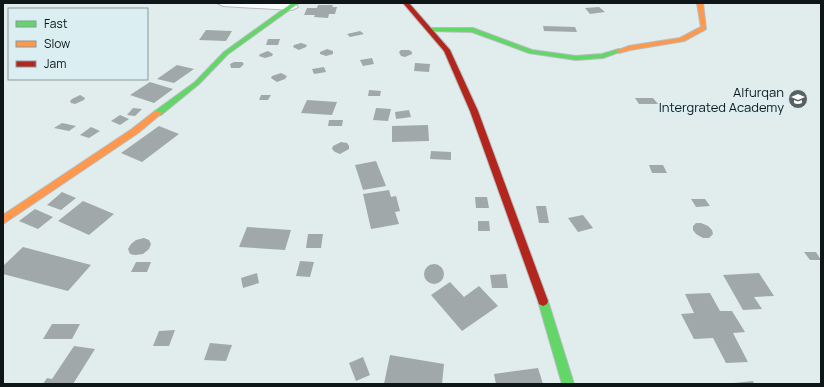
<svg xmlns="http://www.w3.org/2000/svg" width="824" height="387" viewBox="0 0 824 387" font-family="Manrope,sans-serif">
<rect width="100%" height="100%" fill="#e1eced"/>
<path fill="#a0a8a9" d="M 318,5 L 333,5 L 332,7 L 337,7 L 335,14 L 329,14 L 328,18 L 314,17 L 315,15 L 304,15 L 307,8 L 317,8 Z
M 599,7 L 605,12 L 590,14 L 585,8 Z
M 543,26 L 575,27 L 577,32 L 544,31 Z
M 206,30 L 232,31 L 226,41 L 199,40 Z
M 360,31 L 364,34 L 350,37 L 347,34 Z
M 268,39 L 280,39 L 278,45 L 266,45 Z
M 301,43 L 307,45 L 306,47 L 299,50 L 293,47 L 294,45 Z
M 327,49 L 333,51 L 333,54 L 326,56 L 320,54 L 320,52 Z
M 401,50 L 409,50 L 412,52 L 412,54 L 405,57 L 401,56 L 399,52 Z
M 268,51 L 273,54 L 272,56 L 265,58 L 259,56 L 260,54 Z
M 372,58 L 374,64 L 363,66 L 360,60 Z
M 234,62 L 242,62 L 244,64 L 240,68 L 231,68 L 230,64 Z
M 415,63 L 430,64 L 429,72 L 414,71 Z
M 177,65 L 194,69 L 174,83 L 157,79 Z
M 324,67 L 326,72 L 314,74 L 312,69 Z
M 281,73 L 287,76 L 285,79 L 277,82 L 271,78 L 272,76 Z
M 150,82 L 173,89 L 154,103 L 130,95 Z
M 369,90 L 381,91 L 380,96 L 368,96 Z
M 80,95 L 85,98 L 84,100 L 75,104 L 71,103 L 70,101 L 72,99 Z
M 261,95 L 271,95 L 268,100 L 259,100 Z
M 635,98 L 653,98 L 658,104 L 639,104 Z
M 307,100 L 337,102 L 332,115 L 301,113 Z
M 133,108 L 142,109 L 135,116 L 127,115 Z
M 376,108 L 391,109 L 388,121 L 373,120 Z
M 409,110 L 411,117 L 396,119 L 395,112 Z
M 120,115 L 129,119 L 120,125 L 111,121 Z
M 329,120 L 343,120 L 342,126 L 328,126 Z
M 62,123 L 76,126 L 69,131 L 54,128 Z
M 428,125 L 429,141 L 392,142 L 392,126 Z
M 159,126 L 179,134 L 142,162 L 121,153 Z
M 91,127 L 100,131 L 89,138 L 80,135 Z
M 341,142 L 347,143 L 349,146 L 349,149 L 340,154 L 335,152 L 332,149 L 333,146 Z
M 431,151 L 451,152 L 451,160 L 430,159 Z
M 376,161 L 386,186 L 363,190 L 355,165 Z
M 649,165 L 663,165 L 667,173 L 652,173 Z
M 389,190 L 391,197 L 396,196 L 400,211 L 395,212 L 399,224 L 371,229 L 363,194 Z
M 62,192 L 76,198 L 61,210 L 47,205 Z
M 475,197 L 487,197 L 489,208 L 476,208 Z
M 691,199 L 705,199 L 710,206 L 696,207 Z
M 83,201 L 114,214 L 89,235 L 58,221 Z
M 536,206 L 546,206 L 549,223 L 539,223 Z
M 35,209 L 53,217 L 38,229 L 19,221 Z
M 583,215 L 593,228 L 578,232 L 568,218 Z
M 478,221 L 489,221 L 490,231 L 478,231 Z
M 696,223 L 701,223 L 708,226 L 712,230 L 713,234 L 709,238 L 703,238 L 696,234 L 693,230 L 693,226 Z
M 247,227 L 291,230 L 285,250 L 239,247 Z
M 308,234 L 323,234 L 321,248 L 306,248 Z
M 144,238 L 149,240 L 151,244 L 149,249 L 143,254 L 135,255 L 130,254 L 128,249 L 131,244 L 136,240 Z
M 23,247 L 91,265 L 68,291 L 3,274 L 3,266 Z
M 804,252 L 816,252 L 821,260 L 810,260 Z
M 300,261 L 314,262 L 310,277 L 296,276 Z
M 136,262 L 151,262 L 147,272 L 131,272 Z
M424 274a10 10 0 1 1 20 0a10 10 0 1 1-20 0Z
M 257,273 L 259,283 L 243,288 L 241,278 Z
M 759,273 L 774,296 L 754,297 L 762,309 L 743,310 L 723,275 Z
M 506,274 L 508,288 L 492,288 L 490,275 Z
M 450,282 L 464,297 L 479,286 L 498,306 L 462,331 L 431,295 Z
M 710,293 L 720,311 L 732,311 L 745,332 L 733,333 L 748,362 L 726,363 L 713,338 L 694,339 L 681,314 L 694,313 L 685,294 Z
M 52,324 L 80,324 L 72,339 L 43,339 Z
M 175,330 L 169,346 L 153,346 L 159,331 Z
M 210,343 L 232,345 L 226,361 L 204,360 Z
M 74,346 L 95,349 L 73,384 L 43,384 L 47,378 L 52,379 Z
M 390,355 L 444,364 L 442,384 L 384,384 Z
M 363,357 L 370,375 L 356,381 L 349,363 Z
M 538,368 L 543,384 L 496,384 L 494,374 Z
M 753,381 L 754,384 L 735,384 L 734,383 Z"/>
<g fill="none" stroke-linecap="round" stroke-linejoin="round">
<g stroke="#b4bdbe" stroke-width="2">
<path id="street" d="M 217,3 C 230,3 293,0 298,7 L 292,10 L 223,6 Z"/>
</g>
<g stroke="#b4bdbe" stroke-width="2">
<path id="fast" d="M 292,3 L 299,3 L 228,54 L 199,84 L 161,115 L 155,115 L 155,111 L 195,82 L 224,52 Z
M 428,28 L 473,28 L 532,50 L 576,56 L 602,54 L 619,49 L 622,51 L 603,58 L 576,60 L 529,53 L 472,32 L 430,31 L 427,29 Z
M 543,296 L 547,298 L 548,301 L 574,384 L 562,384 L 538,301 L 539,298 Z"/>
</g>
<g stroke="#b4bdbe" stroke-width="2">
<path id="slow" d="M 697,3 L 703,3 L 706,29 L 684,41 L 630,50 L 619,53 L 616,51 L 629,46 L 680,38 L 701,27 Z
M 155,111 L 158,111 L 162,113 L 138,133 L 3,224 L 3,215 L 132,129 Z"/>
</g>
<g stroke="#b4bdbe" stroke-width="2">
<path id="jam" d="M 403,3 L 409,3 L 450,50 L 478,111 L 548,301 L 547,304 L 543,306 L 539,304 L 538,301 L 470,111 L 444,51 Z"/>
</g>
<use href="#street" fill="#fafcfc" fill-rule="evenodd"/>
<use href="#fast" fill="#63d668" fill-rule="evenodd"/>
<use href="#slow" fill="#ff974d" fill-rule="evenodd"/>
<use href="#jam" fill="#b3261e" fill-rule="evenodd"/>
</g>
<defs>
<g id="school-disc" transform="scale(1)"><circle r="9.5" fill="#586162" stroke="#dbeff3"/><path d="M0-5L7-2L0 1L-7-2ZM-4 1L0 2.5L4 1V4Q0 6-4 4Z" fill="#fff"/></g>
</defs>
<g fill-rule="evenodd">
<use href="#school-disc" x="798" y="99"/>
</g>
<g text-anchor="middle" stroke-width="3" stroke-linejoin="round" paint-order="stroke">
<g font-size="13" fill="#0f1617" stroke="#dbeff3" text-anchor="end">
<text x="784" y="97">Alfurqan<tspan x="784" dy="15">Intergrated Academy</tspan></text>
</g>
</g>
<rect width="824" height="387" fill="none" stroke="#0f1617" stroke-width="8"/>
<rect x="8" y="8" width="140" height="72" fill="#dbeff3" stroke="#89989b"/>
<rect x="16" y="21" width="20" height="6" fill="#63d668" stroke="#89989b"/>
<text x="44" y="28" font-size="12" fill="#0f1617">Fast</text>
<rect x="16" y="41" width="20" height="6" fill="#ff974d" stroke="#89989b"/>
<text x="44" y="48" font-size="12" fill="#0f1617">Slow</text>
<rect x="16" y="61" width="20" height="6" fill="#b3261e" stroke="#89989b"/>
<text x="44" y="68" font-size="12" fill="#0f1617">Jam</text>
</svg>
